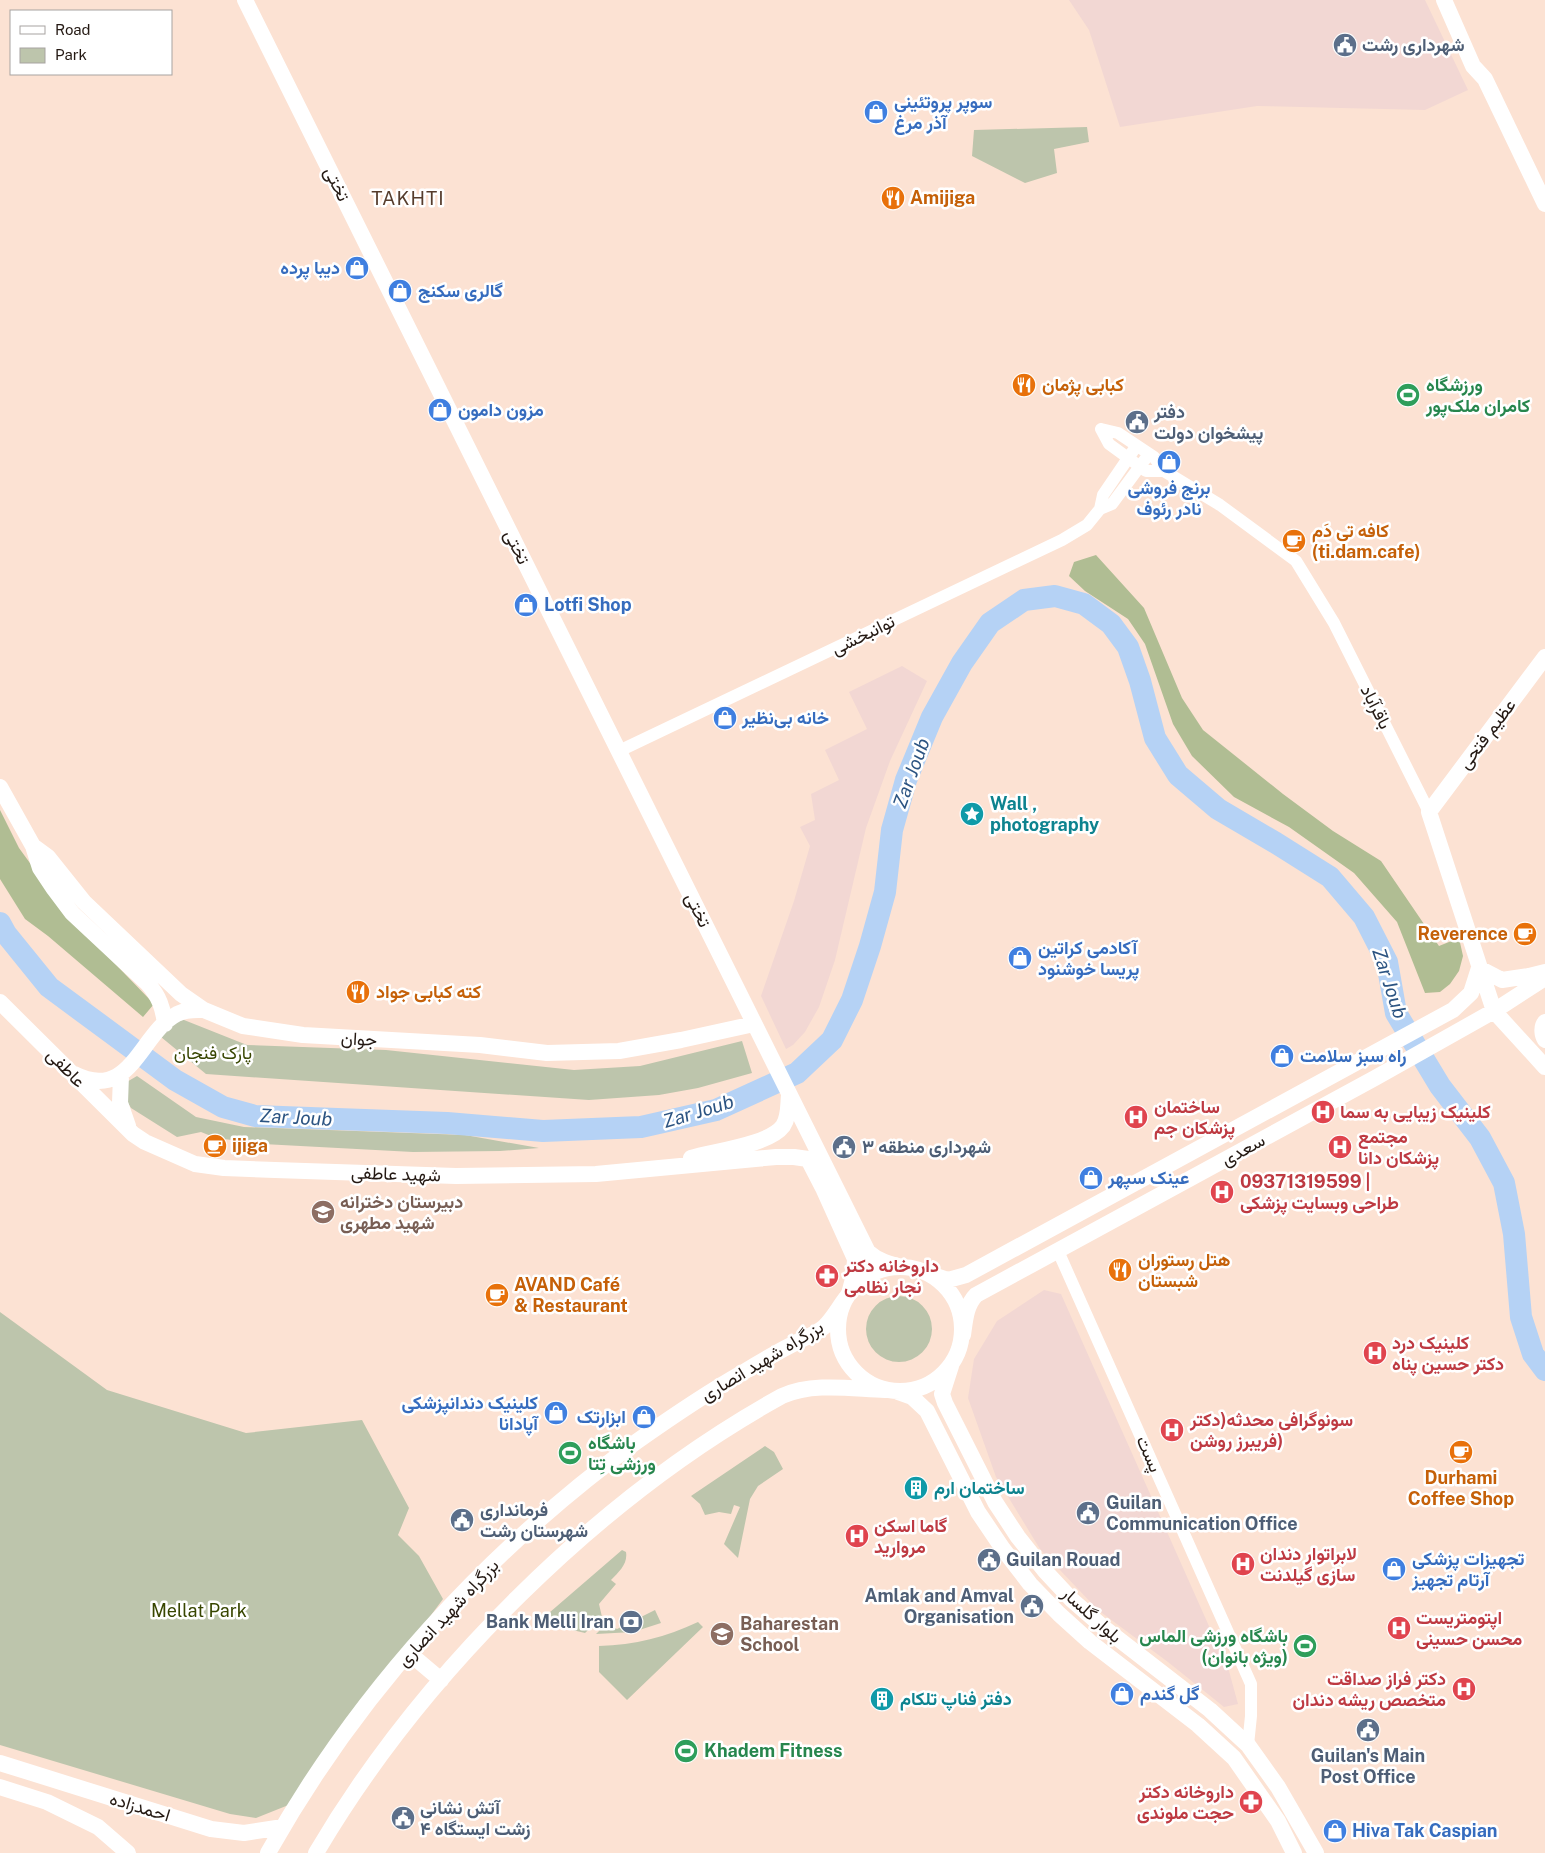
<svg xmlns="http://www.w3.org/2000/svg" width="1545" height="1853" viewBox="0 0 1545 1853" font-family="'Public Sans',Vazirmatn,sans-serif">
<rect width="100%" height="100%" fill="#fce2d3"/>
<path fill="#f2d7d3" d="M 1069,0 L 1425,0 L 1468,90 L 1425,110 L 1257,106 L 1120,127 L 1089,30 Z
M 902,666 L 927,681 L 890,761 L 866,828 L 835,960 L 819,1007 L 805,1032 L 793,1045 L 786,1049 L 761,996 L 794,901 L 810,846 L 800,827 L 815,820 L 811,794 L 839,780 L 825,750 L 867,729 L 849,692 Z
M 1044,1290 L 1061,1294 L 1229,1671 L 1238,1704 L 1224,1707 L 1168,1662 L 1098,1610 L 1040,1549 L 996,1477 L 968,1398 L 974,1359 L 997,1321 Z"/>
<path fill="#bdc5ac" d="M 1087,127 L 1089,142 L 1054,149 L 1057,173 L 1025,183 L 972,156 L 974,130 Z
M 179,1018 L 247,1045 L 386,1050 L 574,1070 L 640,1066 L 742,1041 L 752,1073 L 698,1088 L 659,1095 L 589,1100 L 206,1074 L 161,1037 Z
M 137,1076 L 196,1117 L 244,1127 L 465,1135 L 539,1148 L 500,1151 L 413,1152 L 263,1144 L 216,1138 L 201,1132 L 177,1137 L 131,1108 L 123,1095 L 125,1083 Z
M866 1329a33 33 0 1 1 66 0a33 33 0 1 1-66 0Z
M 0,1312 L 107,1390 L 246,1433 L 362,1420 L 409,1508 L 398,1535 L 419,1556 L 443,1599 L 291,1804 L 256,1818 L 230,1814 L 0,1745 Z
M 765,1446 L 774,1452 L 783,1469 L 758,1486 L 750,1499 L 738,1558 L 724,1544 L 740,1507 L 734,1505 L 731,1514 L 719,1512 L 705,1515 L 700,1504 L 691,1496 Z
M 622,1550 L 626,1552 C 628,1564 619,1572 611,1580 L 616,1584 L 599,1604 L 602,1617 L 585,1633 L 560,1627 L 542,1619 Z
M 655,1610 L 661,1623 L 633,1632 L 596,1634 L 607,1623 L 617,1629 Z
M 698,1622 L 703,1627 L 627,1700 L 599,1672 L 599,1646 C 635,1645 666,1637 698,1622 Z"/>
<path fill="#b0bd93" d="M 1096,555 L 1144,608 L 1182,698 L 1203,730 L 1283,794 L 1333,831 L 1381,861 L 1439,946 L 1459,938 L 1463,956 L 1459,971 L 1450,984 L 1440,992 L 1425,993 L 1397,922 L 1354,873 L 1289,827 L 1234,797 L 1192,756 L 1173,724 L 1145,644 L 1128,619 L 1085,591 L 1069,576 L 1074,562 Z
M 0,810 L 19,848 L 67,914 L 154,1004 L 143,1017 L 48,936 L 25,919 L 0,879 Z"/>
<g fill="none" stroke-linecap="round" stroke-linejoin="round">
<path stroke="#b5d2f5" stroke-width="22" d="M 0,923 L 6,934 L 49,987 L 175,1080 L 223,1107 L 255,1116 L 447,1123 L 543,1131 L 641,1127 L 716,1110 L 797,1073 L 832,1040 L 852,1000 L 870,946 L 885,892 L 892,830 L 906,780 L 932,717 L 962,663 L 990,623 L 1024,600 L 1055,596 L 1084,604 L 1111,624 L 1128,647 L 1140,681 L 1155,738 L 1178,775 L 1218,809 L 1276,843 L 1330,877 L 1364,917 L 1387,962 L 1396,1013 L 1440,1086 L 1480,1138 L 1504,1183 L 1514,1234 L 1521,1317 L 1533,1354 L 1545,1370"/>
<path stroke="#fff" stroke-width="12" d="M 1101,429 L 1118,433 L 1154,457 L 1164,471 L 1220,505 L 1296,561 L 1334,623 L 1429,812
M 1101,429 L 1109,444 L 1146,471 L 1164,471
M 1100,509 L 1103,495 L 1133,451
M 619,751 L 1062,540 L 1087,525 L 1100,509 L 1112,504 L 1149,454
M 1058,1251 L 1251,1684 L 1251,1716 L 1248,1745"/>
<path stroke="#fff" stroke-width="16" d="M 245,0 L 868,1252 C 878,1261 889,1264 903,1267
M 1444,0 L 1473,66 L 1485,79 L 1545,204
M 1545,657 L 1429,812 L 1494,1011 L 1545,1067
M 0,787 L 33,846 L 40,868 L 54,889 L 72,913 L 148,984 C 159,996 163,1008 165,1024
M 33,846 L 48,857 L 84,902 L 181,994 L 204,1010 L 243,1026 L 303,1035 L 480,1045 L 547,1053 L 619,1051 L 681,1040 L 754,1024
M 1479,968 L 1502,980 L 1529,976 L 1545,972
M 0,1002 L 133,1134 L 145,1142 L 195,1164 L 224,1168 L 275,1170 L 456,1176 L 596,1174 L 776,1157 L 794,1157 L 808,1159 L 823,1188 L 855,1259 L 854,1275 L 849,1294
M 1545,1022 C 1541,1027 1542,1035 1545,1040
M 74,1074 C 131,1103 140,1033 177,1014 C 186,1009 195,1010 204,1010
M 121,1075 L 120,1103 L 128,1126
M 691,1158 C 714,1151 769,1145 783,1126 C 789,1117 788,1105 789,1095
M838 1329a62 62 0 1 1 124 0a62 62 0 1 1-124 0Z
M 924,1272 L 948,1280 L 966,1275 L 1453,1010 L 1471,993 L 1479,968
M 963,1335 C 965,1321 966,1305 976,1295 L 1375,1078 L 1494,1011 L 1545,978
M 951,1366 L 942,1394 L 945,1403 L 995,1502 L 1018,1537 L 1045,1571 L 1072,1600 L 1103,1627 L 1210,1710 L 1248,1745 L 1278,1787 L 1316,1853
M 898,1392 L 912,1397 L 927,1411 L 978,1512 L 1003,1549 L 1030,1584 L 1059,1614 L 1090,1642 L 1198,1725 L 1234,1758 L 1278,1821 L 1294,1853
M 409,1653 L 441,1680
M 0,1763 L 211,1829 L 244,1833 L 283,1827
M 0,1787 L 47,1802 L 98,1827 L 128,1853
M 268,1853 C 358,1692 487,1551 636,1442 C 670,1418 705,1394 742,1373 C 760,1362 779,1351 799,1341 C 807,1337 817,1333 824,1327 C 832,1320 839,1307 846,1298
M 316,1853 C 422,1673 599,1497 782,1396 C 814,1382 852,1389 885,1390"/>
</g>
<defs>
<g id="civic-disc" transform="scale(1.25)"><circle r="9.5" fill="#5c6f8a" stroke="#fff"/><path d="M-.6-6.5H3V-4.5H.6V-3L4-1V1h2V6H-6V1h2V-1L-.6-3ZM-1.2 2.5V6h2.4V2.5Z" fill="#fff"/></g>
<g id="shop-disc" transform="scale(1.25)"><circle r="9.5" fill="#3f7fe0" stroke="#fff"/><path d="M-5-2.5h2.3a2.7 3.5 0 0 1 5.4 0H5L5.5 6h-11ZM-1.5-2.5h3a1.5 2.3 0 0 0-3 0Z" fill="#fff"/></g>
<g id="restaurant-disc" transform="scale(1.25)"><circle r="9.5" fill="#e8710a" stroke="#fff"/><path d="M-5-6h1v4h1v-4h1v4h1v-4h1v5L-1.5 .5V6h-2V.5L-5-1ZM5-6V6H3V1.5H1.5Q1.5-4 5-6Z" fill="#fff"/></g>
<g id="stadium-disc" transform="scale(1.25)"><circle r="9.5" fill="#2e9e5b" stroke="#fff"/><path d="M0-5a6.5 5 0 1 0 0 10a6.5 5 0 1 0 0-10ZM-3.5-1.8h7v3.6h-7Z" fill="#fff"/></g>
<g id="cafe-disc" transform="scale(1.25)"><circle r="9.5" fill="#e8710a" stroke="#fff"/><path d="M-5.5-4.5H6V0H3Q3 3.5 0 3.5H-2.5Q-5.5 3.5-5.5 0ZM3-3.2v2h1.7v-2ZM-6 4.5H4V6H-6Z" fill="#fff"/></g>
<g id="sight-disc" transform="scale(1.25)"><circle r="9.5" fill="#0f9aa8" stroke="#fff"/><path d="M0-6L1.8-2.2L6-1.7L2.9 1.2L3.7 5.4L0 3.3L-3.7 5.4L-2.9 1.2L-6-1.7L-1.8-2.2Z" fill="#fff"/></g>
<g id="hospital-disc" transform="scale(1.25)"><circle r="9.5" fill="#e0444e" stroke="#fff"/><path d="M-5-5h3v3.5h4V-5h3V5h-3V1.5h-4V5h-3Z" fill="#fff"/></g>
<g id="school-disc" transform="scale(1.25)"><circle r="9.5" fill="#8d6e63" stroke="#fff"/><path d="M0-5L7-2L0 1L-7-2ZM-4 1L0 2.5L4 1V4Q0 6-4 4Z" fill="#fff"/></g>
<g id="pharmacy-disc" transform="scale(1.25)"><circle r="9.5" fill="#e0444e" stroke="#fff"/><path d="M-2-6h4v4h4v4h-4v4h-4v-4h-4v-4h4Z" fill="#fff"/></g>
<g id="building-disc" transform="scale(1.25)"><circle r="9.5" fill="#0f9aa8" stroke="#fff"/><path d="M-4-6H4V6H1V3H-1V6H-4ZM-2.5-4.3h1.7v1.8h-1.7ZM.8-4.3h1.7v1.8H.8ZM-2.5-1h1.7V.8h-1.7ZM.8-1h1.7V.8H.8Z" fill="#fff"/></g>
<g id="bank-disc" transform="scale(1.25)"><circle r="9.5" fill="#5c6f8a" stroke="#fff"/><path d="M-6-4H6V4H-6ZM0-2.3a2.3 2.3 0 1 0 0 4.6a2.3 2.3 0 1 0 0-4.6Z" fill="#fff"/></g>
</defs>
<g fill-rule="evenodd">
<use href="#civic-disc" x="1345" y="45"/>
<use href="#shop-disc" x="876" y="112"/>
<use href="#restaurant-disc" x="893" y="198"/>
<use href="#shop-disc" x="357" y="268"/>
<use href="#shop-disc" x="400" y="291"/>
<use href="#restaurant-disc" x="1024" y="385"/>
<use href="#stadium-disc" x="1408" y="395"/>
<use href="#shop-disc" x="440" y="410"/>
<use href="#civic-disc" x="1137" y="422"/>
<use href="#shop-disc" x="1169" y="462"/>
<use href="#cafe-disc" x="1294" y="541"/>
<use href="#shop-disc" x="526" y="605"/>
<use href="#shop-disc" x="725" y="718"/>
<use href="#sight-disc" x="972" y="814"/>
<use href="#cafe-disc" x="1525" y="934"/>
<use href="#shop-disc" x="1020" y="958"/>
<use href="#restaurant-disc" x="358" y="992"/>
<use href="#shop-disc" x="1282" y="1056"/>
<use href="#hospital-disc" x="1323" y="1112"/>
<use href="#hospital-disc" x="1136" y="1117"/>
<use href="#cafe-disc" x="215" y="1146"/>
<use href="#civic-disc" x="844" y="1147"/>
<use href="#hospital-disc" x="1340" y="1147"/>
<use href="#shop-disc" x="1091" y="1178"/>
<use href="#hospital-disc" x="1222" y="1192"/>
<use href="#school-disc" x="323" y="1212"/>
<use href="#restaurant-disc" x="1120" y="1270"/>
<use href="#pharmacy-disc" x="827" y="1276"/>
<use href="#cafe-disc" x="497" y="1295"/>
<use href="#hospital-disc" x="1375" y="1353"/>
<use href="#shop-disc" x="556" y="1413"/>
<use href="#shop-disc" x="644" y="1417"/>
<use href="#hospital-disc" x="1172" y="1430"/>
<use href="#cafe-disc" x="1461" y="1452"/>
<use href="#stadium-disc" x="570" y="1453"/>
<use href="#building-disc" x="916" y="1488"/>
<use href="#civic-disc" x="1088" y="1513"/>
<use href="#civic-disc" x="462" y="1520"/>
<use href="#hospital-disc" x="857" y="1536"/>
<use href="#civic-disc" x="989" y="1560"/>
<use href="#hospital-disc" x="1243" y="1564"/>
<use href="#shop-disc" x="1394" y="1569"/>
<use href="#civic-disc" x="1032" y="1606"/>
<use href="#bank-disc" x="631" y="1622"/>
<use href="#hospital-disc" x="1399" y="1628"/>
<use href="#school-disc" x="722" y="1634"/>
<use href="#stadium-disc" x="1305" y="1646"/>
<use href="#hospital-disc" x="1464" y="1689"/>
<use href="#shop-disc" x="1122" y="1694"/>
<use href="#building-disc" x="882" y="1699"/>
<use href="#civic-disc" x="1368" y="1730"/>
<use href="#stadium-disc" x="686" y="1751"/>
<use href="#pharmacy-disc" x="1251" y="1802"/>
<use href="#civic-disc" x="403" y="1818"/>
<use href="#shop-disc" x="1335" y="1831"/>
</g>
<g text-anchor="middle" stroke-width="5" stroke-linejoin="round" paint-order="stroke">
<g font-size="18" font-weight="bold" fill="#4e5e75" stroke="#fff" text-anchor="start">
<text x="1362" y="51">شهرداری رشت</text>
<text x="1154" y="418">دفتر<tspan x="1154" dy="21">پیشخوان دولت</tspan></text>
<text x="862" y="1153">شهرداری منطقه ۳</text>
<text x="1106" y="1509">Guilan<tspan x="1106" dy="21">Communication Office</tspan></text>
<text x="480" y="1516">فرمانداری<tspan x="480" dy="21">شهرستان رشت</tspan></text>
<text x="1006" y="1566">Guilan Rouad</text>
<text x="1014" y="1602" text-anchor="end">Amlak and Amval<tspan x="1014" dy="21">Organisation</tspan></text>
<text x="614" y="1628" text-anchor="end">Bank Melli Iran</text>
<text x="1368" y="1762" text-anchor="middle">Guilan's Main<tspan x="1368" dy="21">Post Office</tspan></text>
<text x="420" y="1814">آتش نشانی<tspan x="420" dy="21">زشت ایستگاه ۴</tspan></text>
</g>
<g font-size="18" font-weight="bold" fill="#366cbe" stroke="#fff" text-anchor="start">
<text x="894" y="108">سوپر پروتئینی<tspan x="894" dy="21">آذر مرغ</tspan></text>
<text x="340" y="274" text-anchor="end">دیبا پرده</text>
<text x="418" y="297">گالری سکنج</text>
<text x="458" y="416">مزون دامون</text>
<text x="1169" y="494" text-anchor="middle">برنج فروشی<tspan x="1169" dy="21">نادر رئوف</tspan></text>
<text x="544" y="611">Lotfi Shop</text>
<text x="742" y="724">خانه بی‌نظیر</text>
<text x="1038" y="954">آکادمی کراتین<tspan x="1038" dy="21">پریسا خوشنود</tspan></text>
<text x="1300" y="1062">راه سبز سلامت</text>
<text x="1108" y="1184">عینک سپهر</text>
<text x="538" y="1409" text-anchor="end">کلینیک دندانپزشکی<tspan x="538" dy="21">آپادانا</tspan></text>
<text x="626" y="1423" text-anchor="end">ابزارتک</text>
<text x="1412" y="1565">تجهیزات پزشکی<tspan x="1412" dy="21">آرتام تجهیز</tspan></text>
<text x="1140" y="1700">گل گندم</text>
<text x="1352" y="1837">Hiva Tak Caspian</text>
</g>
<g font-size="18" fill="#241913" stroke="#fff">
<text transform="translate(337 184) rotate(64)" y="6">تختی</text>
<text transform="translate(517 547) rotate(64)" y="6">تختی</text>
<text transform="translate(863 635) rotate(-26)" y="6">توانبخشی</text>
<text transform="translate(1376 707) rotate(63)" y="6">باقرآباد</text>
<text transform="translate(1487 734) rotate(-53)" y="6">عظیم فتحی</text>
<text transform="translate(698 910) rotate(64)" y="6">تختی</text>
<text transform="translate(359 1039) rotate(3)" y="6">جوان</text>
<text transform="translate(66 1068) rotate(46)" y="6">عاطفی</text>
<text transform="translate(1243 1150) rotate(-29)" y="6">سعدی</text>
<text transform="translate(396 1174) rotate(2)" y="6">شهید عاطفی</text>
<text transform="translate(762 1361) rotate(-31)" y="6">بزرگراه شهید انصاری</text>
<text transform="translate(1149 1454) rotate(66)" y="6">پست</text>
<text transform="translate(448 1613) rotate(-47)" y="6">بزرگراه شهید انصاری</text>
<text transform="translate(1092 1615) rotate(42)" y="6">بلوار گلسار</text>
<text transform="translate(140 1807) rotate(17)" y="6">احمدزاده</text>
</g>
<g font-size="18" font-weight="bold" fill="#c56008" stroke="#fff" text-anchor="start">
<text x="910" y="204">Amijiga</text>
<text x="1042" y="391">کبابی پژمان</text>
<text x="1312" y="537">کافه تی دَم<tspan x="1312" dy="21">(ti.dam.cafe)</tspan></text>
<text x="1508" y="940" text-anchor="end">Reverence</text>
<text x="376" y="998">کته کبابی جواد</text>
<text x="232" y="1152">ijiga</text>
<text x="1138" y="1266">هتل رستوران<tspan x="1138" dy="21">شبستان</tspan></text>
<text x="514" y="1291">AVAND Café<tspan x="514" dy="21">&amp; Restaurant</tspan></text>
<text x="1461" y="1484" text-anchor="middle">Durhami<tspan x="1461" dy="21">Coffee Shop</tspan></text>
</g>
<g font-size="18" font-weight="bold" fill="#27864d" stroke="#fff" text-anchor="start">
<text x="1426" y="391">ورزشگاه<tspan x="1426" dy="21">کامران ملک‌پور</tspan></text>
<text x="588" y="1449">باشگاه<tspan x="588" dy="21">ورزشی تِتا</tspan></text>
<text x="1288" y="1642" text-anchor="end">باشگاه ورزشی الماس<tspan x="1288" dy="21">(ویژه بانوان)</tspan></text>
<text x="704" y="1757">Khadem Fitness</text>
</g>
<g font-size="18" font-weight="bold" fill="#0d838f" stroke="#fff" text-anchor="start">
<text x="990" y="810">Wall ,<tspan x="990" dy="21">photography</tspan></text>
<text x="934" y="1494">ساختمان ارم</text>
<text x="900" y="1705">دفتر فناپ تلکام</text>
</g>
<g font-size="18" fill="#384601" stroke="#fff">
<text x="213" y="1059">پارک فنجان</text>
<text x="199" y="1617">Mellat Park</text>
</g>
<g font-size="18" font-weight="bold" fill="#be3a42" stroke="#fff" text-anchor="start">
<text x="1154" y="1113">ساختمان<tspan x="1154" dy="21">پزشکان جم</tspan></text>
<text x="1340" y="1118">کلینیک زیبایی به سما</text>
<text x="1358" y="1143">مجتمع<tspan x="1358" dy="21">پزشکان دانا</tspan></text>
<text x="1240" y="1188">09371319599 |<tspan x="1240" dy="21">طراحی وبسایت پزشکی</tspan></text>
<text x="844" y="1272">داروخانه دکتر<tspan x="844" dy="21">نجار نظامی</tspan></text>
<text x="1392" y="1349">کلینیک درد<tspan x="1392" dy="21">دکتر حسین پناه</tspan></text>
<text x="1190" y="1426">سونوگرافی محدثه(دکتر<tspan x="1190" dy="21">فریبرز روشن)</tspan></text>
<text x="874" y="1532">گاما اسکن<tspan x="874" dy="21">مروارید</tspan></text>
<text x="1260" y="1560">لابراتوار دندان<tspan x="1260" dy="21">سازی گیلدنت</tspan></text>
<text x="1416" y="1624">اپتومتریست<tspan x="1416" dy="21">محسن حسینی</tspan></text>
<text x="1446" y="1685" text-anchor="end">دکتر فراز صداقت<tspan x="1446" dy="21">متخصص ریشه دندان</tspan></text>
<text x="1234" y="1798" text-anchor="end">داروخانه دکتر<tspan x="1234" dy="21">حجت ملوندی</tspan></text>
</g>
<g font-size="18" font-weight="bold" fill="#785e54" stroke="#fff" text-anchor="start">
<text x="340" y="1208">دبیرستان دخترانه<tspan x="340" dy="21">شهید مطهری</tspan></text>
<text x="740" y="1630">Baharestan<tspan x="740" dy="21">School</tspan></text>
</g>
<g font-size="19" letter-spacing="1" fill="#563d2d" stroke="#fff">
<text x="408" y="205">TAKHTI</text>
</g>
<g font-size="19" font-style="italic" fill="#2c5482" stroke="#fff">
<text transform="translate(911 773) rotate(-70)" y="7">Zar Joub</text>
<text transform="translate(1390 983) rotate(72)" y="7">Zar Joub</text>
<text transform="translate(698 1111) rotate(-17)" y="7">Zar Joub</text>
<text transform="translate(296 1117) rotate(3)" y="7">Zar Joub</text>
</g>
</g>
<rect x="10" y="10" width="162" height="65" fill="#ffffff" stroke="#a7a3a1"/>
<rect x="20" y="26" width="25" height="8" fill="#ffffff" stroke="#a7a3a1"/>
<text x="55" y="35" font-size="15" fill="#241913">Road</text>
<rect x="20" y="48" width="25" height="15" fill="#bdc5ac" stroke="#a7a3a1"/>
<text x="55" y="60" font-size="15" fill="#241913">Park</text>
</svg>
